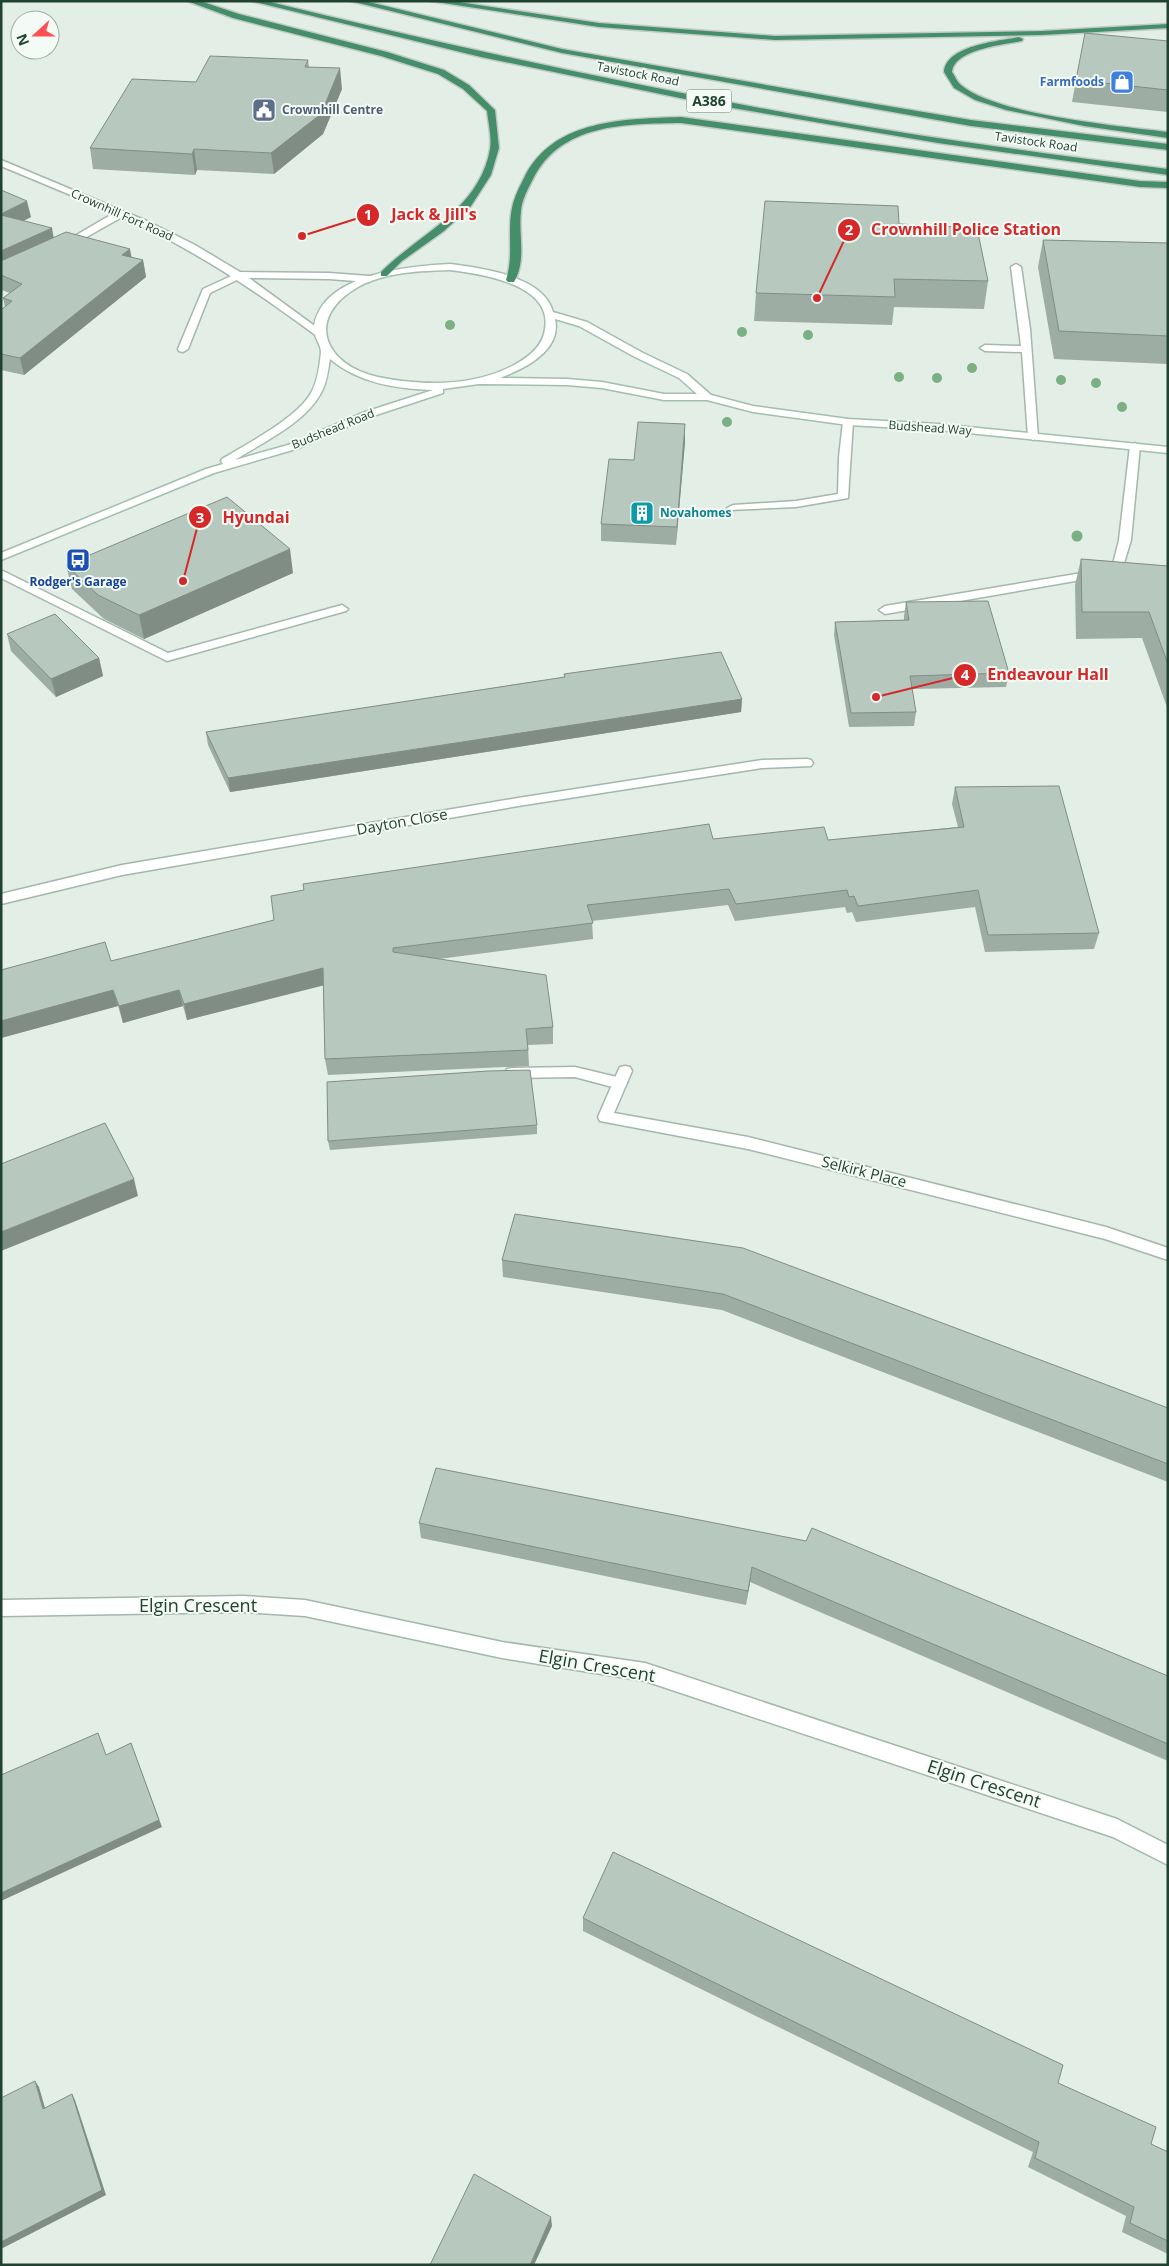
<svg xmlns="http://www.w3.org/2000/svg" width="1169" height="2266" viewBox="0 0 1169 2266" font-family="'Open Sans',sans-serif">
<rect width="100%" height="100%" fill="#e2eee6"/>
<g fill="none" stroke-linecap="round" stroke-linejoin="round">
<g stroke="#a4b7ac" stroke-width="3">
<path id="service" d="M 1016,264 L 1021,267 L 1030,329 L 1038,437 L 1033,440 L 1028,437 L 1022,352 L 985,351 L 980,348 L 985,345 L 1021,346 L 1011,267 Z
M 240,272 L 245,275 L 243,277 L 210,293 L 188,349 L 183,352 L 179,351 L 178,349 L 203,289 Z
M 848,419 L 853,422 L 848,498 L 796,507 L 729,510 L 727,508 L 733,505 L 796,501 L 838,494 L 839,457 L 843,422 Z
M 1135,443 L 1140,446 L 1131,540 L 1121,573 L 885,614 L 879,610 L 885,606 L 1112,568 L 1119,540 L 1130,446 Z
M 1,570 L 168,653 L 342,605 L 348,609 L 346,611 L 167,661 L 1,578 Z
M 575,1067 L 625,1079 L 627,1083 L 625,1087 L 620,1089 L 575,1077 L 512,1078 L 507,1077 L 505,1073 L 507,1069 L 512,1068 Z"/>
</g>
<g stroke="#a4b7ac" stroke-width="3">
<path id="minor" d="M 1,160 L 149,222 L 195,245 L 240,272 L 329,273 L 369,276 L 374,279 L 369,282 L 329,279 L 249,278 L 323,332 L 322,334 L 314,334 C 253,289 192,248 122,217 L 67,248 L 61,248 L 61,244 L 114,213 L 1,166 Z
M 807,759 L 811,760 L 813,763 L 811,766 L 762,768 L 518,806 L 122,875 L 1,904 L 1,894 L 122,865 L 518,798 L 762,760 Z
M 625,1066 L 630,1067 L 632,1071 L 614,1113 L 748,1137 L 1106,1227 L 1168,1248 L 1168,1260 L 1105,1239 L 748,1149 L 600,1121 L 598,1117 L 618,1071 L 620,1067 Z
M 244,1596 L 305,1600 L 502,1642 L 645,1663 L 1117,1819 L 1168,1845 L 1168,1865 L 1113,1837 L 645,1681 L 502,1658 L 305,1616 L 244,1612 L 1,1616 L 1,1600 Z"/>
</g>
<g stroke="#a2bead" stroke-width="3">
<path id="secondary" d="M 450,264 C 481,268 544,276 553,312 L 587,322 L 643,353 L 687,374 L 711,395 L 753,406 L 848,419 L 938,424 L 1168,447 L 1168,453 L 938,430 L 848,425 L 753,412 L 707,400 L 664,400 L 602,388 L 567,385 L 479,384 L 443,389 L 443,393 L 373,416 L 296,449 L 214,473 L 1,560 L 1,553 L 206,469 L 223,464 L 221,461 L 222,459 C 247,444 297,418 311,393 C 317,383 320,364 321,352 C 321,344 313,337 314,327 C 321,274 409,266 450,264 ZM 450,270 C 481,274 553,284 545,329 C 543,346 529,357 514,365 C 474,387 421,386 378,377 C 324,365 304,318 358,287 C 385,272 420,271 450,270 ZM 555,319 L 579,326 L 635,357 L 679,378 L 697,394 L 664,394 L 602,382 L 567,379 L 500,378 C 524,369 562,351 555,319 ZM 330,359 C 359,383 396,389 433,390 L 365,412 L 288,445 L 235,460 C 263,442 304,424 321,393 C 327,383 328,370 330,359 Z"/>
</g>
<g stroke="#c1cac5" stroke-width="3">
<path id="trunk" d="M 187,1 L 200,1 L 239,14 L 387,52 L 444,70 L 469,85 L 495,110 L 499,148 L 491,175 L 471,206 L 444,231 L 402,261 L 387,276 L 381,276 L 381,272 C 419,234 480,209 490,149 C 492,137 488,122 487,111 L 463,89 L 438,74 L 381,56 L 233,18 Z
M 251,1 L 266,1 C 450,46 634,86 821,119 C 936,139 1052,155 1168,169 L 1168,175 L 938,143 L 709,104 L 481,57 Z
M 350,1 L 365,1 L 562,49 L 846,99 L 971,120 L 1168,144 L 1168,150 L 971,126 L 562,53 Z
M 430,1 L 452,1 L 599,23 L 775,36 L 1042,31 L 1168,24 L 1168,28 L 1042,35 L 775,40 L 599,27 Z
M 1019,37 L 1023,39 L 1022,41 C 1004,45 954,49 952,72 C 955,76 957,82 961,85 C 996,115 1120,126 1168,132 L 1168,138 L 1084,126 L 1006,110 L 975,100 L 954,88 L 944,72 C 946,45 999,41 1019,37 Z
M 681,117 L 1140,181 L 1168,182 L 1168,188 L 1140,187 L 681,123 C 626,124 561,123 533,179 C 528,189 522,199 521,211 C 518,234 527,260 514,282 L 508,282 L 506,280 C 514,256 507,232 512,208 C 514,197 520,186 525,176 C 554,119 625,119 681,117 Z"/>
</g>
<use href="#service" fill="#fff" fill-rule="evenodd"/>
<use href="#minor" fill="#fff" fill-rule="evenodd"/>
<use href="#secondary" fill="#fff" fill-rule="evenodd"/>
<use href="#trunk" fill="#458e6a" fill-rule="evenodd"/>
</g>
<g fill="#7ab082">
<circle cx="450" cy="325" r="5"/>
<circle cx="742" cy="332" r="5"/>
<circle cx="808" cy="335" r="5"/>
<circle cx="972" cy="368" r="5"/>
<circle cx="899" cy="377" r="5"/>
<circle cx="937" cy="378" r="5"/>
<circle cx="1061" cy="380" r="5"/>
<circle cx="1096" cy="383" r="5"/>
<circle cx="1122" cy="407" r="5"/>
<circle cx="727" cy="422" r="5"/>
<circle cx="1077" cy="536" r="5.5"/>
</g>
<path fill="#9dada3" d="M 1168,41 L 1168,112 L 1072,102 L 1076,80 Z
M 308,60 L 309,67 L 342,89 L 323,134 L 274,174 L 197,170 L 195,175 L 93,169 L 90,148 L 196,82 Z
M 1,190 L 31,217 L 23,221 L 54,238 L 143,260 L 146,277 L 24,375 L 1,370 L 1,310 L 5,307 L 3,298 L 10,293 L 1,290 Z
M 899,224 L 988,281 L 984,309 L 894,307 L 892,325 L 754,321 L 756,293 Z
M 1043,240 L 1168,243 L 1168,364 L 1054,359 L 1038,267 Z
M 685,442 L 676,545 L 601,541 L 601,524 Z
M 1081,559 L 1168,566 L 1168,710 L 1142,638 L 1076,639 L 1075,585 Z
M 66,565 L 293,573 L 144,639 L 104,619 L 72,589 Z
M 906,602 L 1009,673 L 1006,687 L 912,689 L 916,712 L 914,726 L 849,727 L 834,635 L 835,622 L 904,620 L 904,616 Z
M 7,634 L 99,658 L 103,676 L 56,697 L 11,651 Z
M 564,674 L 742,699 L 741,712 L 230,792 L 208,745 L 206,732 L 564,677 Z
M 955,787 L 1099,933 L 1094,949 L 985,952 L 975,907 L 856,922 L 852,912 L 847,913 L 845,907 L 735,921 L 728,905 L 592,921 L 593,939 L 439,959 L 553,1027 L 553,1044 L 528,1045 L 529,1066 L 328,1075 L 325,1059 L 323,985 L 187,1020 L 183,1006 L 123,1023 L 118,1006 L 1,1038 L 1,970 L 111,961 L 274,920 L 304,890 L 303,884 L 713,839 L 828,840 L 958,827 L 952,804 Z
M 537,1125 L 537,1134 L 330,1150 L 328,1141 Z
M 515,1214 L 1168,1408 L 1168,1482 L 722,1310 L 503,1277 L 502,1260 Z
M 419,1523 L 806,1541 L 1168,1676 L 1168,1761 L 750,1582 L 746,1605 L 421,1538 Z
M 583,1918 L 1058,2083 L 1151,2144 L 1168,2152 L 1168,2254 L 1122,2232 L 1126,2216 L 1028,2167 L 1033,2152 L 583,1931 Z"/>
<path fill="#808d85" d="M 340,68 L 342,89 L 323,134 L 274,174 L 271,153 Z
M 194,149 L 197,170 L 195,175 L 192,154 Z
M 27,201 L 31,217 L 4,231 L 1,220 L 1,214 Z
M 52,228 L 55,245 L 1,269 L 1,251 Z
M 130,249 L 133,265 L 122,255 Z
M 143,260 L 146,277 L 24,375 L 20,358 Z
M 685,424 L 685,442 L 676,545 L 677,527 Z
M 290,549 L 293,573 L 144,639 L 139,615 Z
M 99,658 L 103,676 L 56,697 L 51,679 Z
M 742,699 L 741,712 L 230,792 L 228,778 Z
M 323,968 L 325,985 L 187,1020 L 184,1004 Z
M 113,990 L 118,1006 L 1,1038 L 1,1021 Z
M 179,990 L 183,1006 L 123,1023 L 119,1006 Z
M 134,1179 L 138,1196 L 1,1251 L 1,1232 Z
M 752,1567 L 750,1582 L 746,1605 L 748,1591 Z
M 131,1743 L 162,1827 L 1,1901 L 1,1893 Z
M 35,2081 L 39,2087 L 47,2115 L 43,2109 Z
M 72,2094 L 75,2100 L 106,2195 L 1,2249 L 1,2242 Z
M 551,2217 L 552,2226 L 534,2265 L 530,2265 Z"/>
<path fill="#b7c9be" stroke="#808d85" d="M 1085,33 L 1168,41 L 1168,90 L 1076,80 Z
M 210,56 L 308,60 L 305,67 L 340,68 L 321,114 L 271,153 L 194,149 L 192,154 L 90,148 L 132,79 L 196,82 Z
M 1,190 L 27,201 L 1,214 Z
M 765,201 L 898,206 L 899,224 L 977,228 L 988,281 L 894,279 L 895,297 L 756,293 Z
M 1,215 L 52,228 L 1,251 Z
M 66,232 L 130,249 L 122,255 L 143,260 L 20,358 L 1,354 L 1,310 L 12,301 L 3,298 L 22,284 L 1,275 L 1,261 Z
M 1043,240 L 1168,243 L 1168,336 L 1059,331 Z
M 638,422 L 685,424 L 677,527 L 601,524 L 609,459 L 634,460 Z
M 227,497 L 290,549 L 139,615 L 98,595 L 66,565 Z
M 1081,559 L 1168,566 L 1168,664 L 1149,612 L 1082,612 Z
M 988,601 L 1009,673 L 910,676 L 916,712 L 851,713 L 835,622 L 909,620 L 906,602 Z
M 55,614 L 99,658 L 51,679 L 7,634 Z
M 721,652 L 742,699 L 228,778 L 206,732 L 565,677 L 564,674 Z
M 1059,786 L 1099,933 L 988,935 L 978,890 L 858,906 L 854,896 L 849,897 L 847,890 L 736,904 L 729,889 L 587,905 L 593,923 L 393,948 L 393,952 L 546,975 L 553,1027 L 526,1029 L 528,1050 L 325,1059 L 323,968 L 184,1004 L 179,990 L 119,1006 L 113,990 L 1,1021 L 1,970 L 105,942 L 111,961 L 274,920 L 271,896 L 304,890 L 303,884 L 709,824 L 713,839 L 824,827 L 828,840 L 964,827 L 955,787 Z
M 530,1070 L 537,1125 L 328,1141 L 327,1082 L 488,1071 Z
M 105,1123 L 134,1179 L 1,1232 L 1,1164 Z
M 515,1214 L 743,1248 L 1168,1408 L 1168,1464 L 723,1294 L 502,1260 Z
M 436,1468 L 806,1541 L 812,1528 L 1168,1676 L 1168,1744 L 752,1567 L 748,1591 L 419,1523 Z
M 98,1733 L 106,1755 L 131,1743 L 159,1820 L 1,1893 L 1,1775 Z
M 613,1852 L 1063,2065 L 1058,2083 L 1156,2127 L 1151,2144 L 1168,2152 L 1168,2241 L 1130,2223 L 1134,2207 L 1035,2158 L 1039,2142 L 583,1918 Z
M 35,2081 L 43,2109 L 72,2094 L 102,2190 L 1,2242 L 1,2098 Z
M 474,2174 L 551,2217 L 530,2265 L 430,2265 Z"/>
<defs>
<g id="shop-square" transform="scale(1.25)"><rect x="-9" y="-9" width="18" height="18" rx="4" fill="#3f7fe0" stroke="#f4faf5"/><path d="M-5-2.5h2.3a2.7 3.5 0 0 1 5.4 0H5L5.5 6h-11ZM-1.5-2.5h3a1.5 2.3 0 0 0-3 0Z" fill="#fff"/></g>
<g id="civic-square" transform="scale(1.25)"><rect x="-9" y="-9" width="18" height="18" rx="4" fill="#5c6f8a" stroke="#f4faf5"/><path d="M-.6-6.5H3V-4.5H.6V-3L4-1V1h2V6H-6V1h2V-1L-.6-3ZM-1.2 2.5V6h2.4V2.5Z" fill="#fff"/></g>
<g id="building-square" transform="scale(1.25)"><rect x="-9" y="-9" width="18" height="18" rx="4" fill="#0f9aa8" stroke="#f4faf5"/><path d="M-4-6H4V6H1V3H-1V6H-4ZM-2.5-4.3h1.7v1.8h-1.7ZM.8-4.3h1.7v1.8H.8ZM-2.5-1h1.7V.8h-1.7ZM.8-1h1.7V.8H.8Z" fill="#fff"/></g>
<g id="bus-square" transform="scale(1.25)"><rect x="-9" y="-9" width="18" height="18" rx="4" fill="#1a4fb4" stroke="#f4faf5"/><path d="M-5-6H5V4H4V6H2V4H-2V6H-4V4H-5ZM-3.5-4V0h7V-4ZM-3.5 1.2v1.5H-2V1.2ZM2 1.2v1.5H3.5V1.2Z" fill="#fff"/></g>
</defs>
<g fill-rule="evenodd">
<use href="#shop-square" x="1122" y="82"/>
<use href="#civic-square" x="264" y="110"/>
<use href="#building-square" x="642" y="513"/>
<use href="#bus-square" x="78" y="560"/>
</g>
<g text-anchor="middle" stroke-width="4" stroke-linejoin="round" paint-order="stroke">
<g font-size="12" fill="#204230" stroke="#f4faf5">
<text transform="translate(638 74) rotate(11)" y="4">Tavistock Road</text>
<text transform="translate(1036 142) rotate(8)" y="4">Tavistock Road</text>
<text transform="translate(122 215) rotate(24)" y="4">Crownhill Fort Road</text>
<text transform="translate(930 428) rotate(4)" y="4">Budshead Way</text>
<text transform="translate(333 429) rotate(-22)" y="4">Budshead Road</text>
</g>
<g font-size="12" font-weight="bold" fill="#366cbe" stroke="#f4faf5" text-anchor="end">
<text x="1104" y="86">Farmfoods</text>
</g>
<g font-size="12" font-weight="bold" fill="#4e5e75" stroke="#f4faf5" text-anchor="start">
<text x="282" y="114">Crownhill Centre</text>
</g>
<g font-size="12" font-weight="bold" fill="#0d838f" stroke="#f4faf5" text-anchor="start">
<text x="660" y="517">Novahomes</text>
</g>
<g font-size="12" font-weight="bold" fill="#164399" stroke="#f4faf5">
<text x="78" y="586">Rodger's Garage</text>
</g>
<rect fill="#f4faf5" stroke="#60796b" stroke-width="1" x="686.5" y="89.5" width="45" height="23" rx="4"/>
<g font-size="14" font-weight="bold" fill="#204230">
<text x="709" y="106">A386</text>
</g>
<g font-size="15" fill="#204230" stroke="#f4faf5">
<text transform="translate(402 822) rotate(-10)" y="5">Dayton Close</text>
<text transform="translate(864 1172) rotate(14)" y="5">Selkirk Place</text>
</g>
<g font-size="18" fill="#204230" stroke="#f4faf5">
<text x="198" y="1612">Elgin Crescent</text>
<text transform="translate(597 1666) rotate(10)" y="6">Elgin Crescent</text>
<text transform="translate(984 1784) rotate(18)" y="6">Elgin Crescent</text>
</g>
</g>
<path fill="none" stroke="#d62828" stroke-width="2" d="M302 236L368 215M817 298L849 230M183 581L200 517M876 697L965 675"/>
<g fill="#d62828" stroke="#f4faf5" stroke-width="2">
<circle cx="302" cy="236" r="5"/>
<circle cx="817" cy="298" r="5"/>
<circle cx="183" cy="581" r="5"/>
<circle cx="876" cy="697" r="5"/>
<circle cx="368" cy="215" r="12"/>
<circle cx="849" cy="230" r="12"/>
<circle cx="200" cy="517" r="12"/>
<circle cx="965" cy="675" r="12"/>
</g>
<g font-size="15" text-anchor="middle" font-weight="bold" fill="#fff">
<text x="368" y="220">1</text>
<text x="849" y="235">2</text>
<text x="200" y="523">3</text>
<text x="965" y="680">4</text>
</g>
<g font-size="16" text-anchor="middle" font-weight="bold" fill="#d62828" stroke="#f4faf5" stroke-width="4" stroke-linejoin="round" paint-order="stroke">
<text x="434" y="220">Jack &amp; Jill's</text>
<text x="966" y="235">Crownhill Police Station</text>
<text x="256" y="523">Hyundai</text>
<text x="1048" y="680">Endeavour Hall</text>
</g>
<rect width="1169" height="2266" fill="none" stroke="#204230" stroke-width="5"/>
<g transform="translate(35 35) rotate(249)"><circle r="24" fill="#f4faf5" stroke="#9fb0a6"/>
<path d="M0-4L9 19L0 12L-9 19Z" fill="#ff5052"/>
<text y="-8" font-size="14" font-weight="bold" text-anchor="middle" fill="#204230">N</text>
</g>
</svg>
